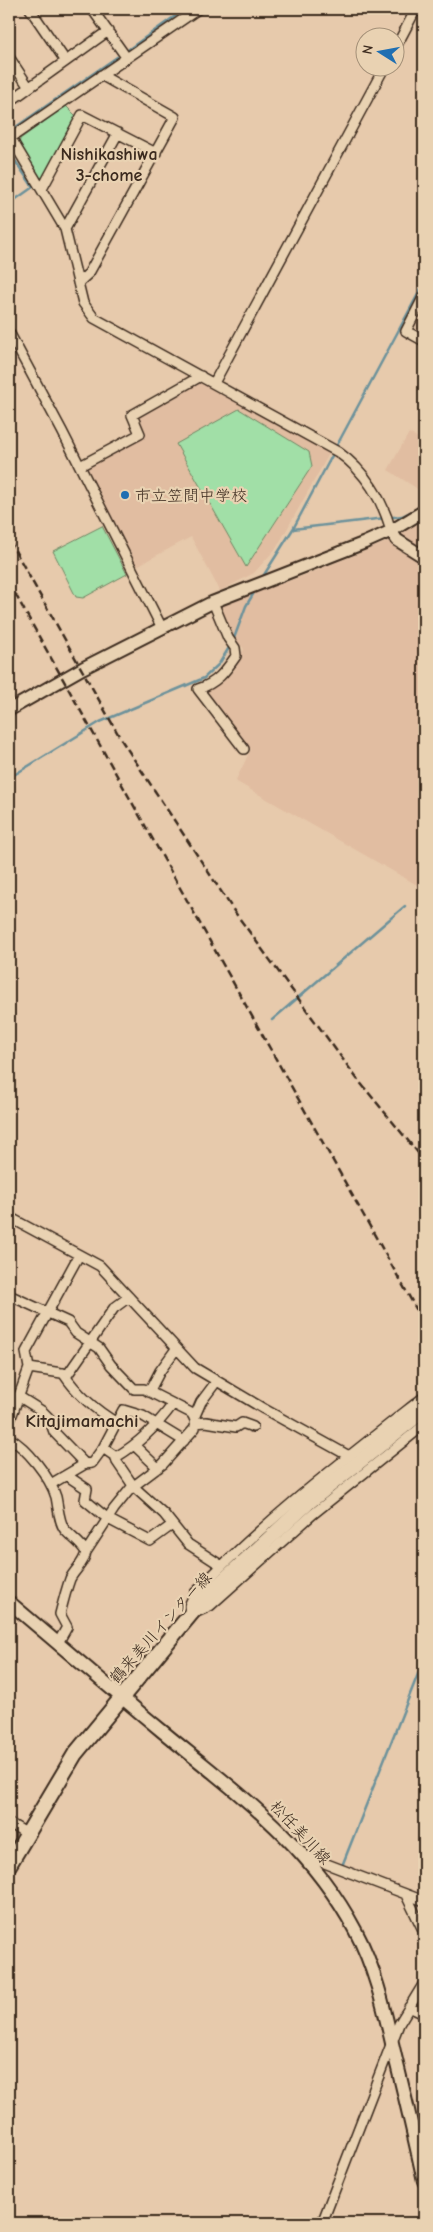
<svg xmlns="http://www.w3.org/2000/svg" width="433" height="2232" viewBox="0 0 433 2232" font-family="'Comic Neue','Klee One',sans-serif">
<rect width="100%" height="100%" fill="#e7caac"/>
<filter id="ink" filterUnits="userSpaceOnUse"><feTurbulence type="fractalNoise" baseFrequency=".02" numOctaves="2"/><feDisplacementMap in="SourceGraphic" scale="10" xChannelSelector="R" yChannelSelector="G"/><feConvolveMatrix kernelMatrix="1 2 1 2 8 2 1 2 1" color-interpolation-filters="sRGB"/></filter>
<g filter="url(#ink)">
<path fill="#e1bda1" d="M 201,382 L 330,452 L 277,547 L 254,573 L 220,591 L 191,537 L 135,567 L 85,470 L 144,438 L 137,418 Z
M 409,433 L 424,441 L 424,493 L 388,470 Z
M 424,520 L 424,889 L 237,782 L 236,780 L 251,749 L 206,692 L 235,669 L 244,649 L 230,633 L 221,610 L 223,605 L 308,574 L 384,543 Z"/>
<path fill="#a1dfa7" stroke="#6e8462" d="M 66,106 L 76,116 L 43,179 L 40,179 L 19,145 L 20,139 Z
M 239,409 L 309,452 L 312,466 L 246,567 L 176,444 Z
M 102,526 L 127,574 L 83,598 L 76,597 L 53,551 Z"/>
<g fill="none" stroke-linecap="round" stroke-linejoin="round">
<path stroke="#6d929b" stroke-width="2.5" d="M 129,49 L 185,9
M 13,129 L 117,57
M 9,152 L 33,187 L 9,204
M 336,447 L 424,283
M 293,529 L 402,516 L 424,505
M 262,578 L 293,529 L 334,452
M 233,641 L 246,606 L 255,591
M 9,778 L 100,722 L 204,678 L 219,664 L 230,646
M 272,1020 L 405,906
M 421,1285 L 424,1282
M 342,1866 L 424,1659"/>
<g stroke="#3b2a1e" stroke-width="12">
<path id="minor" d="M 30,9 L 65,60
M 92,9 L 126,57
M 396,47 L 416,9
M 9,57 L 28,86
M 9,102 L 108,31
M 9,135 L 65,229 L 83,303 L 94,318 L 338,452 C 365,471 383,500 391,531
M 9,139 L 198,9
M 42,189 L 82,115 L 156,153
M 65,229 L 118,133
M 78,283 L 89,273 L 175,117 L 101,75
M 424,296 L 406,331 L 424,341
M 9,332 L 62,431 L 162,628
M 214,383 L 384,68
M 80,466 L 140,434 L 132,415 L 201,376
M 213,602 L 228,638 L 235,648 L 236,656 C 225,672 217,683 198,689 L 244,749
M 9,1217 L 100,1266 L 195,1368 L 264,1409 L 349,1456
M 9,1295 L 68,1322 L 76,1333 L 99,1348 L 111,1365 L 134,1389 L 144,1389 L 191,1413 L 196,1420 L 195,1428 L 163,1464 L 131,1488 L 114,1509 L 86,1552
M 29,1368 L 68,1374 L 114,1308 L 129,1297
M 63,1373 C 77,1394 95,1410 117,1423
M 149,1392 L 160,1371 L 176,1349
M 18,1396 L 42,1411 L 49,1418 L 54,1432 L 85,1464
M 424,1397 C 345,1459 264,1521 195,1593 L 189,1606 L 190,1615 L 210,1606 L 313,1514 L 424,1425
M 194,1418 L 201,1402 L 216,1382
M 9,1423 L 29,1368 L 26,1352 L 79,1255
M 195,1423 L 206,1422 L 236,1427 L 242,1423 L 253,1427
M 9,1438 C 27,1448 50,1477 56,1497 C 58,1506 59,1523 65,1530 C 72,1538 80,1542 86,1552 C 84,1564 75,1569 70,1579 C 66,1590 63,1602 60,1614 L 67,1627 L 58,1643
M 135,1446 L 158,1468
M 103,1448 L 116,1457 C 140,1443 157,1426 173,1404
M 116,1457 L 117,1462 L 134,1487 L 164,1514 L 188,1544 L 222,1566
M 66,1475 L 87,1489 L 85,1500 L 108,1519 L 150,1541 L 172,1525
M 51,1484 L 85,1464 L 92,1463 L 103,1448 L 123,1410 L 143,1416 L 184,1441
M 9,1823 L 26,1833
M 306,1856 L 424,1901
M 406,1895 L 424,1932
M 409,2007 L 424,2014
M 322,2223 L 399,2024 L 424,1983"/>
</g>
<g stroke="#3b2a1e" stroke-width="15">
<path id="tertiary" d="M 391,531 L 397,540 L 424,557
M 9,710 L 83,668 L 213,602 L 364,543 L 391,531 L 424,511"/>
</g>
<g stroke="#3b2a1e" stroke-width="16">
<path id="secondary" d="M 9,1602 C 60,1645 110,1688 162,1731 C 236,1792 309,1843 355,1930 C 376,1969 385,2013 395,2056 C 405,2097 415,2139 424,2181"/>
</g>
<g stroke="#3b2a1e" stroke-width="18">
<path id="primary" d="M 9,1865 L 75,1754 L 204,1598 L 309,1502 L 424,1410"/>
</g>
<use href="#minor" stroke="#e9d2b2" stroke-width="9"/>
<use href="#tertiary" stroke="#e9d2b2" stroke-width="11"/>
<use href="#secondary" stroke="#e9d2b2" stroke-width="12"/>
<use href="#primary" stroke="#e9d2b2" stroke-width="14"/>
<path stroke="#3b2a1e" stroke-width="2.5" stroke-dasharray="8 4" stroke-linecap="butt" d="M 9,540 L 122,741 L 234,911 L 358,1080 L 424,1160
M 9,583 L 424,1323"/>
</g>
</g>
<circle fill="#1f6fb2" stroke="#e9d2b2" stroke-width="2" cx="125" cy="495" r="5"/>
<g text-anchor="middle" stroke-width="4.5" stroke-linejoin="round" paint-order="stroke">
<g font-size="16" fill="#3b2a1e" stroke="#e9d2b2" text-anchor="start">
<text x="135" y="501">市立笠間中学校</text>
</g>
<g font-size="16" fill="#3b2a1e" stroke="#e9d2b2">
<text transform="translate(160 1627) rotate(-48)" y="6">鶴来美川インター線</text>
<text transform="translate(301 1832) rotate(47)" y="6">松任美川線</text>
</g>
<g font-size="18" font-weight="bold" fill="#3b2a1e" stroke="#e9d2b2">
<text x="109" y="160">Nishikashiwa<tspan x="109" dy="21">3-chome</tspan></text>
</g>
<g font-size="19" font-weight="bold" fill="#3b2a1e" stroke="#e9d2b2">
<text x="82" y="1427">Kitajimamachi</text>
</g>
</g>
<rect width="433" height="2232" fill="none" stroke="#e9d2b2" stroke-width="30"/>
<rect x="15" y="15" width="403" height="2202" fill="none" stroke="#3b2a1e" stroke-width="2" filter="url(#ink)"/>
<g transform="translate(380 52) rotate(281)"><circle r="24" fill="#e9d2b2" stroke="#a38f77"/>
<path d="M0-4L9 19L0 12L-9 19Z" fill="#1f6fb2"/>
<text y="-8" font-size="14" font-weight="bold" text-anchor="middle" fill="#3b2a1e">N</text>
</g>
</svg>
